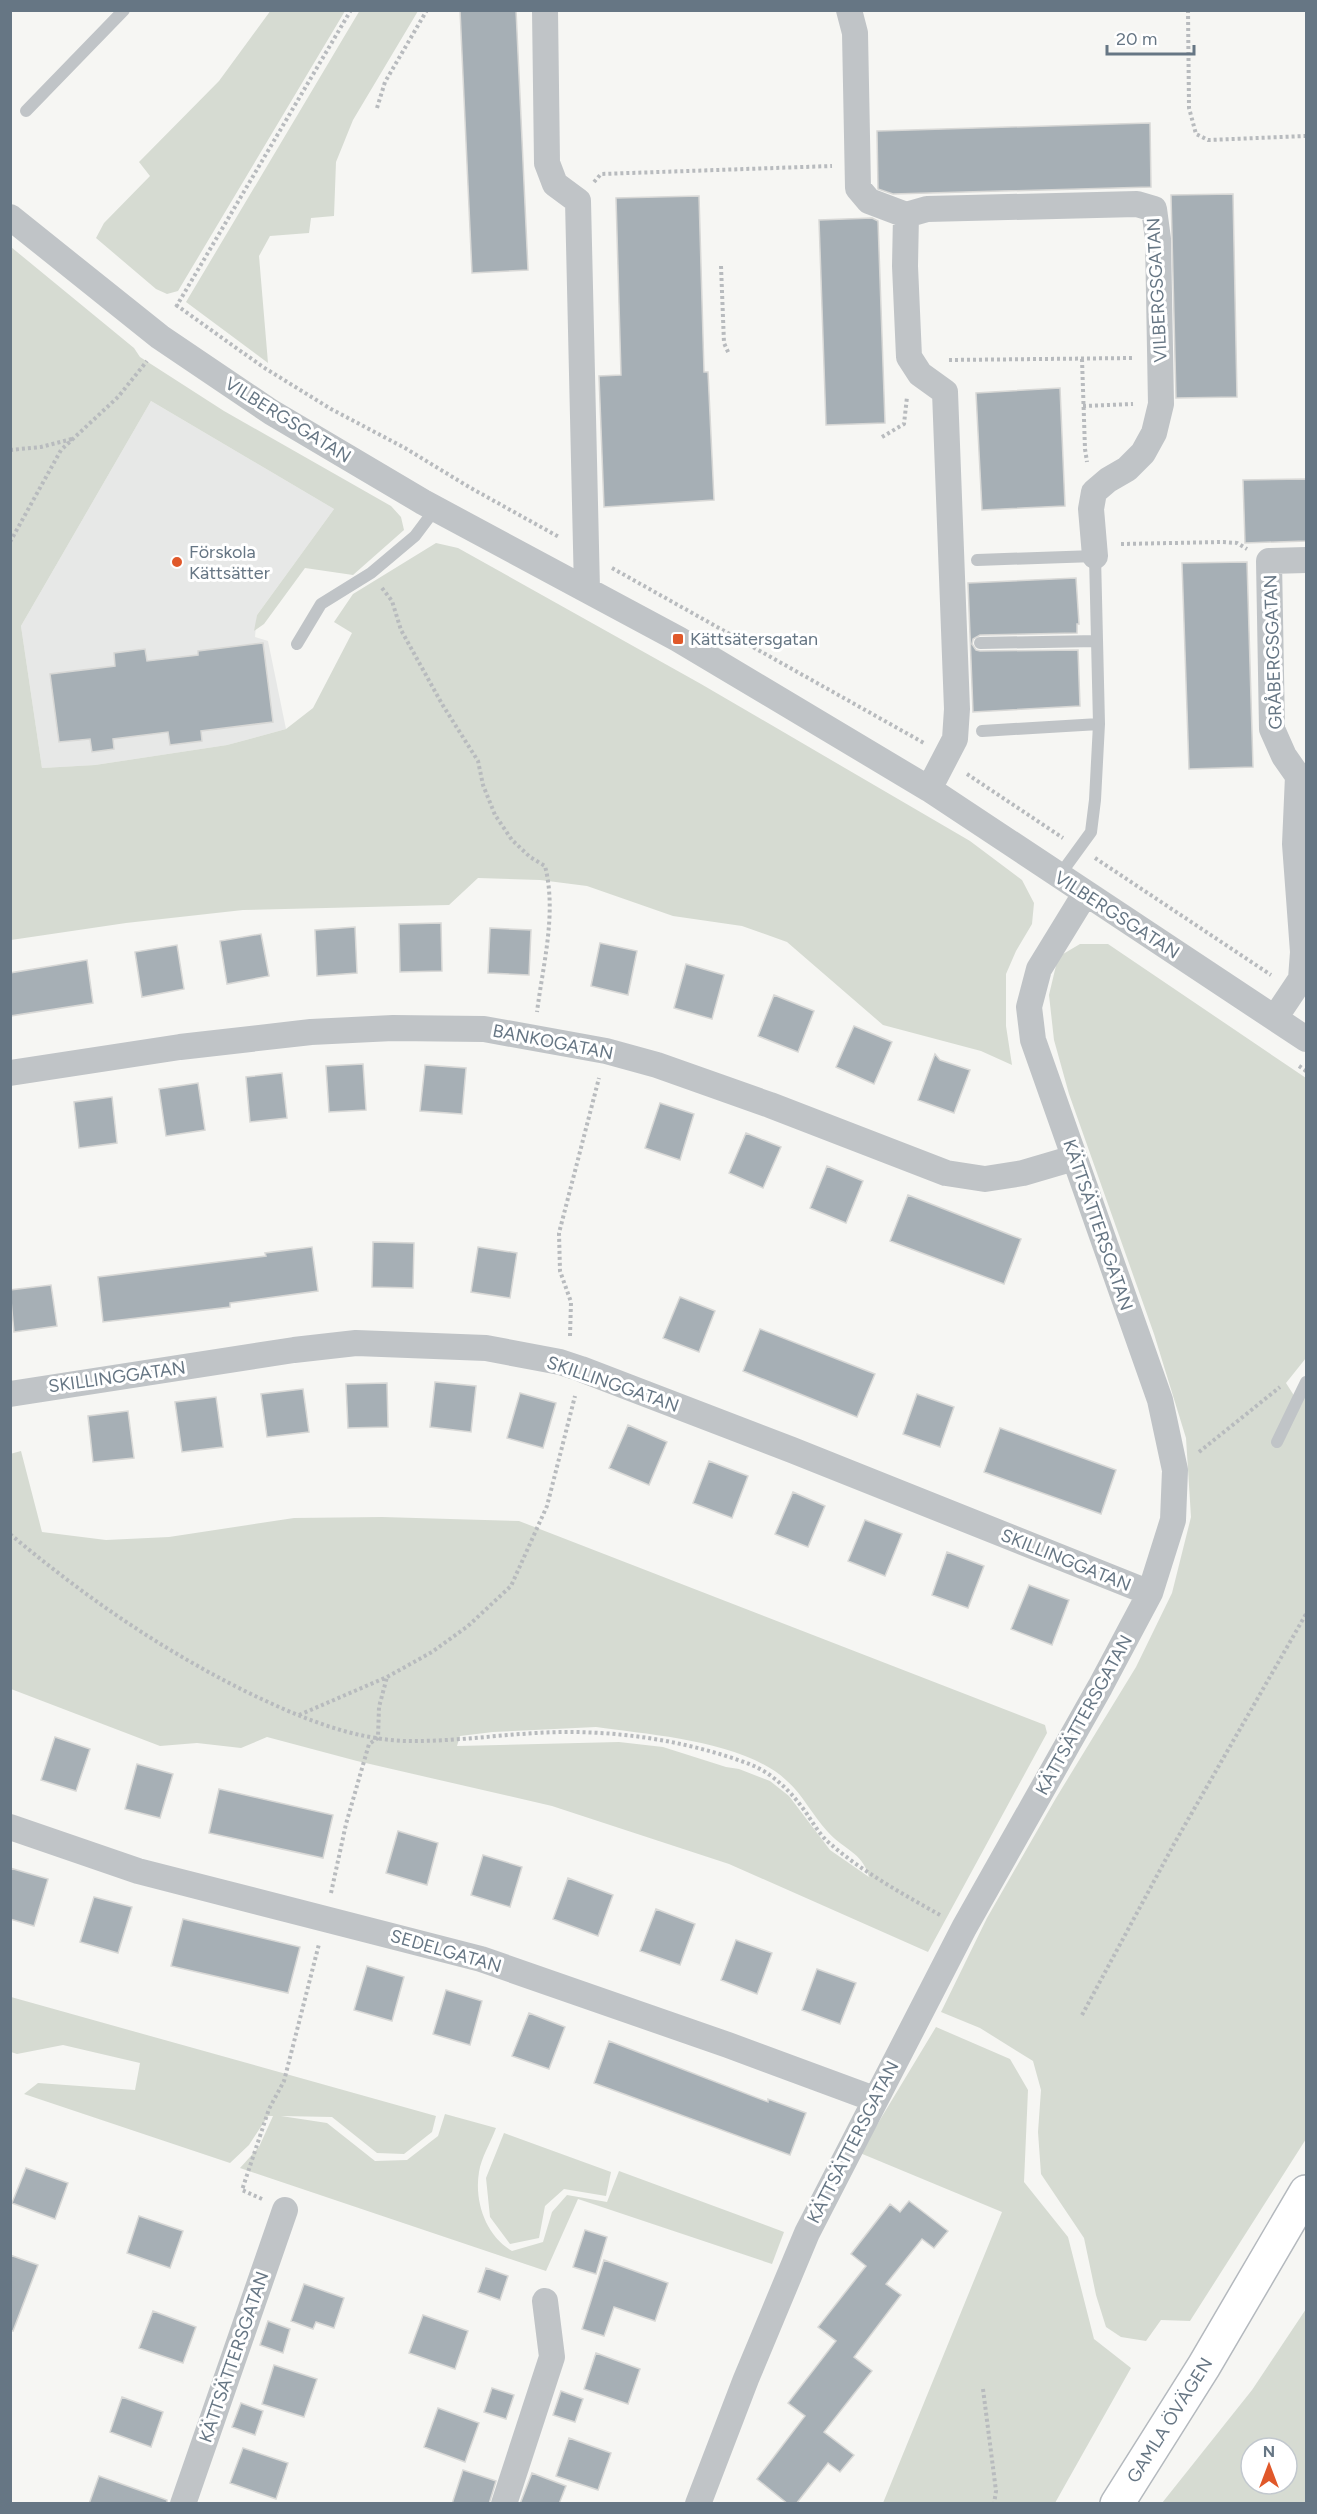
<svg xmlns="http://www.w3.org/2000/svg" width="1317" height="2514" viewBox="0 0 1317 2514" font-family="Figtree,sans-serif">
<rect width="100%" height="100%" fill="#f6f6f3"/>
<path fill="#e7e8e7" d="M 151,401 L 334,509 L 257,615 L 255,637 L 268,641 L 286,729 L 227,745 L 95,765 L 42,768 L 21,626 Z"/>
<path fill="#d6dbd2" fill-rule="evenodd" d="M 271,10 L 345,11 L 178,291 L 167,294 L 156,289 L 96,238 L 104,223 L 150,176 L 139,162 L 219,81 Z
M 360,10 L 418,11 L 353,120 L 336,162 L 334,216 L 311,218 L 309,233 L 270,236 L 259,256 L 268,363 L 186,302 Z
M 11,247 L 134,348 L 140,357 L 224,411 L 391,506 L 401,517 L 404,530 L 353,575 L 305,568 L 264,624 L 254,631 L 257,615 L 334,509 L 151,401 L 21,626 L 42,768 L 95,765 L 227,745 L 286,729 L 313,708 L 352,633 L 334,622 L 353,594 L 436,543 L 458,548 L 701,684 L 970,841 L 1022,880 L 1034,903 L 1032,924 L 1016,951 L 1006,974 L 1006,1026 L 1012,1065 L 981,1051 L 883,1025 L 787,942 L 742,926 L 673,916 L 587,886 L 540,880 L 478,878 L 449,905 L 243,910 L 126,923 L 11,940 Z
M 1080,944 L 1108,944 L 1306,1078 L 1306,1358 L 1286,1383 L 1300,1405 L 1306,1395 L 1306,2139 L 1190,2321 L 1161,2320 L 1146,2341 L 1121,2337 L 1106,2327 L 1096,2295 L 1084,2238 L 1041,2174 L 1038,2132 L 1041,2090 L 1033,2061 L 980,2028 L 941,2012 L 987,1918 L 1056,1798 L 1136,1667 L 1172,1593 L 1191,1517 L 1186,1438 L 1154,1334 L 1069,1094 L 1054,1040 L 1049,995 L 1058,957 Z
M 21,1451 L 42,1532 L 106,1540 L 169,1537 L 294,1518 L 382,1517 L 519,1521 L 1045,1725 L 1047,1733 L 928,1952 L 729,1864 L 552,1806 L 357,1761 L 267,1737 L 241,1748 L 197,1743 L 160,1746 L 11,1689 L 10,1454 ZM 596,1727 C 652,1735 745,1741 787,1781 C 803,1795 813,1816 827,1831 C 843,1850 862,1851 869,1877 L 830,1850 L 789,1796 L 770,1781 L 739,1769 L 726,1767 L 663,1747 L 619,1742 L 457,1746 L 460,1736 L 493,1732 Z
M 11,1997 L 436,2116 L 432,2132 L 404,2154 L 377,2153 L 332,2117 L 281,2116 L 327,2123 L 375,2161 L 407,2160 L 438,2136 L 445,2114 L 496,2128 C 491,2142 481,2158 479,2172 C 474,2202 486,2236 512,2251 L 543,2242 L 552,2212 L 567,2195 L 607,2202 L 619,2171 L 784,2232 L 772,2264 L 578,2199 L 546,2271 L 240,2168 L 259,2147 L 273,2116 L 268,2116 L 249,2145 L 230,2163 L 24,2094 L 38,2083 L 135,2090 L 140,2063 L 63,2045 L 17,2054 L 11,2052 Z
M 936,2027 L 1010,2059 L 1028,2090 L 1024,2182 L 1068,2237 L 1094,2339 L 1131,2368 L 1055,2503 L 883,2503 L 1002,2212 L 860,2153 Z
M 504,2133 L 611,2172 L 606,2196 L 564,2189 L 545,2206 L 539,2238 L 510,2244 L 490,2217 L 486,2178 Z
M 1306,2309 L 1306,2503 L 1162,2503 L 1252,2390 ZM 1251,2448 L 1287,2448 L 1287,2484 L 1251,2484 Z"/>
<path fill="#a6afb5" stroke="#d8d8d6" stroke-width="1.5" d="M 460,10 L 516,10 L 528,270 L 472,273 Z
M 1150,123 L 1151,187 L 893,194 L 878,189 L 877,131 Z
M 1233,194 L 1237,397 L 1176,398 L 1171,195 Z
M 699,196 L 704,372 L 708,372 L 714,500 L 604,507 L 599,376 L 621,375 L 616,198 Z
M 872,218 L 878,221 L 885,423 L 826,425 L 819,220 Z
M 1060,388 L 1065,506 L 982,510 L 976,393 Z
M 1306,479 L 1306,541 L 1245,543 L 1243,480 Z
M 1247,562 L 1253,767 L 1189,769 L 1182,563 Z
M 1076,578 L 1079,624 L 1077,624 L 1077,633 L 980,635 L 973,639 L 972,644 L 976,650 L 980,651 L 1078,650 L 1080,706 L 973,712 L 968,583 Z
M 263,643 L 273,722 L 201,731 L 202,741 L 170,745 L 168,732 L 113,739 L 114,749 L 92,752 L 90,739 L 59,742 L 50,674 L 115,666 L 114,653 L 145,649 L 147,661 L 198,655 L 198,651 Z
M 441,923 L 442,971 L 400,972 L 399,924 Z
M 355,927 L 357,973 L 317,976 L 315,930 Z
M 490,928 L 531,930 L 529,975 L 488,973 Z
M 261,934 L 269,976 L 227,984 L 220,941 Z
M 600,943 L 637,951 L 628,995 L 591,986 Z
M 177,945 L 184,989 L 142,997 L 135,952 Z
M 87,960 L 93,1003 L 10,1016 L 10,973 Z
M 686,964 L 724,975 L 712,1019 L 674,1008 Z
M 774,995 L 814,1011 L 798,1052 L 758,1036 Z
M 854,1026 L 892,1042 L 874,1084 L 836,1067 Z
M 935,1054 L 940,1060 L 970,1070 L 954,1113 L 918,1100 Z
M 363,1064 L 366,1110 L 329,1112 L 326,1066 Z
M 425,1065 L 466,1068 L 462,1114 L 420,1111 Z
M 282,1073 L 287,1118 L 250,1122 L 246,1077 Z
M 198,1083 L 205,1130 L 166,1136 L 159,1089 Z
M 112,1097 L 117,1143 L 79,1148 L 74,1102 Z
M 660,1103 L 694,1114 L 680,1160 L 645,1148 Z
M 746,1133 L 781,1147 L 763,1188 L 729,1173 Z
M 827,1166 L 863,1181 L 846,1223 L 810,1208 Z
M 908,1195 L 1021,1239 L 1004,1284 L 890,1241 Z
M 373,1242 L 414,1243 L 413,1288 L 372,1287 Z
M 312,1247 L 318,1291 L 230,1303 L 230,1307 L 103,1322 L 98,1277 L 266,1256 L 265,1253 Z
M 478,1247 L 517,1253 L 510,1298 L 471,1292 Z
M 51,1285 L 57,1326 L 14,1332 L 10,1290 Z
M 680,1297 L 715,1311 L 699,1352 L 663,1338 Z
M 760,1329 L 875,1374 L 857,1417 L 743,1371 Z
M 435,1382 L 476,1386 L 471,1432 L 430,1427 Z
M 387,1383 L 388,1427 L 348,1428 L 346,1384 Z
M 303,1389 L 309,1432 L 267,1437 L 261,1394 Z
M 520,1393 L 556,1403 L 543,1448 L 507,1438 Z
M 917,1394 L 954,1407 L 940,1447 L 903,1434 Z
M 216,1397 L 223,1447 L 182,1452 L 175,1402 Z
M 128,1411 L 134,1458 L 93,1462 L 88,1416 Z
M 628,1425 L 667,1442 L 649,1485 L 609,1468 Z
M 1000,1428 L 1116,1470 L 1101,1514 L 984,1472 Z
M 709,1461 L 748,1476 L 732,1518 L 693,1503 Z
M 793,1492 L 825,1506 L 808,1547 L 775,1534 Z
M 865,1520 L 902,1534 L 885,1576 L 848,1561 Z
M 947,1552 L 984,1566 L 968,1608 L 932,1595 Z
M 1029,1585 L 1069,1600 L 1052,1645 L 1011,1629 Z
M 55,1737 L 90,1749 L 76,1791 L 41,1780 Z
M 137,1764 L 173,1774 L 160,1818 L 125,1809 Z
M 219,1789 L 333,1815 L 323,1858 L 209,1833 Z
M 398,1831 L 438,1843 L 427,1885 L 386,1873 Z
M 483,1855 L 522,1867 L 510,1907 L 471,1895 Z
M 10,1868 L 48,1879 L 34,1926 L 10,1919 Z
M 568,1878 L 613,1895 L 598,1936 L 553,1919 Z
M 94,1897 L 132,1907 L 118,1953 L 80,1942 Z
M 656,1909 L 695,1924 L 680,1965 L 640,1951 Z
M 183,1919 L 300,1947 L 288,1993 L 171,1966 Z
M 736,1940 L 772,1953 L 757,1994 L 721,1980 Z
M 367,1966 L 404,1977 L 392,2021 L 354,2010 Z
M 817,1969 L 856,1983 L 840,2024 L 802,2010 Z
M 446,1990 L 482,2001 L 470,2045 L 433,2034 Z
M 529,2013 L 565,2027 L 549,2069 L 512,2056 Z
M 609,2041 L 768,2102 L 768,2099 L 806,2113 L 790,2155 L 594,2083 Z
M 26,2168 L 68,2183 L 55,2219 L 12,2203 Z
M 909,2201 L 948,2231 L 934,2248 L 922,2239 L 886,2284 L 901,2295 L 854,2357 L 872,2371 L 824,2432 L 854,2455 L 840,2472 L 828,2463 L 796,2504 L 788,2504 L 757,2479 L 805,2416 L 788,2403 L 836,2341 L 818,2327 L 866,2266 L 851,2254 L 890,2204 L 900,2212 Z
M 139,2216 L 183,2231 L 170,2268 L 127,2253 Z
M 585,2230 L 607,2237 L 596,2274 L 573,2267 Z
M 10,2255 L 38,2265 L 13,2331 L 10,2330 Z
M 604,2260 L 668,2283 L 655,2321 L 614,2307 L 604,2336 L 582,2329 Z
M 486,2268 L 508,2276 L 500,2300 L 478,2292 Z
M 304,2284 L 344,2298 L 334,2328 L 316,2322 L 313,2329 L 291,2321 Z
M 153,2311 L 196,2327 L 183,2363 L 139,2348 Z
M 423,2315 L 468,2331 L 455,2369 L 409,2353 Z
M 268,2321 L 290,2329 L 283,2353 L 260,2345 Z
M 596,2353 L 640,2369 L 628,2404 L 584,2389 Z
M 274,2365 L 317,2379 L 304,2417 L 262,2404 Z
M 492,2388 L 514,2395 L 506,2419 L 484,2412 Z
M 561,2391 L 583,2399 L 575,2422 L 553,2415 Z
M 122,2397 L 163,2412 L 151,2447 L 110,2432 Z
M 241,2403 L 263,2411 L 255,2435 L 232,2427 Z
M 438,2408 L 479,2423 L 465,2462 L 424,2447 Z
M 569,2438 L 611,2453 L 598,2490 L 556,2476 Z
M 243,2448 L 288,2463 L 276,2499 L 230,2483 Z
M 463,2470 L 496,2481 L 489,2504 L 452,2504 Z
M 532,2473 L 566,2486 L 559,2504 L 520,2504 Z
M 99,2476 L 167,2500 L 167,2504 L 89,2504 Z"/>
<g fill="none" stroke-linecap="round" stroke-linejoin="round">
<g stroke="#b4b9be" stroke-width="36">
<g id="secondary">
<path id="s1" d="M 1117,2504 L 1204,2366 L 1306,2192"/>
</g>
</g>
<path stroke="#b8bbbe" stroke-width="4" stroke-dasharray="3 3" stroke-linecap="butt" d="M 1188,10 L 1189,108 L 1196,134 L 1208,140 L 1306,136
M 377,108 L 385,82 L 427,10
M 594,182 L 601,174 L 832,166
M 721,266 L 724,343 L 729,354
M 176,305 L 263,367 L 331,409 L 405,448 L 469,487 L 559,537
M 176,307 L 351,10
M 1082,359 L 1085,449 L 1087,462
M 949,360 L 1133,358
M 1083,406 L 1133,404
M 882,437 L 904,424 L 907,397
M 10,450 L 41,447 L 72,439
M 10,542 L 61,450 L 118,397 L 147,361
M 1121,544 L 1223,542 L 1237,543 L 1247,549
M 612,568 L 924,743
M 382,588 L 392,601 L 401,630 L 442,704 L 478,761 L 483,785 L 495,815 L 512,840 L 530,857 L 545,866 C 557,913 543,964 537,1012
M 967,774 L 1063,838
M 1095,858 L 1271,975
M 1299,1066 L 1306,1071
M 570,1336 L 571,1302 L 560,1271 L 559,1233 L 599,1078
M 1199,1452 L 1280,1387
M 10,1534 C 85,1597 163,1651 251,1694 C 299,1717 351,1739 405,1741 C 460,1742 514,1732 568,1732 C 628,1732 688,1742 744,1762 C 771,1771 791,1791 807,1814 C 813,1823 819,1833 826,1840 C 859,1870 901,1893 940,1915
M 299,1715 L 387,1677 L 432,1652 L 468,1626 L 511,1586 L 547,1506 L 575,1396
M 331,1893 L 346,1824 L 369,1744 L 378,1738 L 379,1707 L 387,1677
M 1082,2015 L 1174,1844 L 1306,1614
M 262,2199 L 242,2190 L 269,2109 L 284,2081 L 319,1944
M 983,2389 L 996,2491 L 994,2504"/>
<path stroke="#c0c4c7" stroke-width="12" d="M 26,111 L 124,10
M 977,560 L 1095,556 L 1099,724 L 1095,800 L 1091,832 L 1059,876
M 980,643 L 1097,641
M 297,644 L 321,604 L 371,573 L 415,536 L 436,508
M 982,731 L 1099,724
M 1277,1442 L 1306,1382"/>
<path stroke="#c0c4c7" stroke-width="26" d="M 545,10 L 547,163 L 555,184 L 578,201 L 587,590
M 849,10 L 855,33 L 858,188 L 869,201 L 906,215
M 10,217 L 160,337 L 271,412 L 423,502 L 678,639 L 929,789 L 1306,1039
M 929,789 L 955,739 L 957,709 L 945,392 L 920,374 L 909,357 L 905,266 L 906,215 L 927,209 L 1137,204 L 1154,209 L 1158,239 L 1161,404 L 1154,433 L 1143,453 L 1127,469 L 1108,480 L 1094,492 L 1091,509 L 1095,556
M 1275,1018 L 1301,979 L 1303,952 L 1295,844 L 1298,776 L 1284,756 L 1272,729 L 1269,561 L 1306,560
M 10,1073 L 180,1047 L 311,1032 L 393,1028 L 484,1029 L 606,1051 L 657,1065 L 770,1105 L 946,1173 L 985,1179 L 1023,1173 L 1074,1158
M 10,1394 L 294,1350 L 356,1343 L 486,1348 L 560,1362 L 581,1369 L 792,1450 L 1150,1593
M 10,1827 L 138,1871 L 481,1959 L 728,2045 L 874,2099
M 183,2504 L 285,2210
M 504,2504 L 552,2357 L 545,2301
M 698,2504 L 746,2379 L 807,2233 L 964,1928 L 1100,1687 L 1150,1593 L 1173,1520 L 1175,1470 L 1160,1400 L 1033,1040 L 1029,1007 L 1039,969 L 1085,894"/>
<use href="#secondary" stroke="#fff" stroke-width="33"/>
</g>
<g fill="#e0582a" stroke="#fff" stroke-width="2">
<circle cx="177" cy="562" r="6"/>
<rect x="672" y="633" width="12" height="12" rx="3"/>
</g>
<g text-anchor="middle" stroke-width="6" stroke-linejoin="round" paint-order="stroke">
<g font-size="18" fill="#667684" stroke="#fff">
<text transform="translate(1157 290) rotate(-93)" y="6">VILBERGSGATAN</text>
<text transform="translate(288 420) rotate(32)" y="6">VILBERGSGATAN</text>
<text transform="translate(1273 652) rotate(-92)" y="6">GRÅBERGSGATAN</text>
<text transform="translate(1117 915) rotate(33)" y="6">VILBERGSGATAN</text>
<text transform="translate(553 1042) rotate(11)" y="6">BANKOGATAN</text>
<text transform="translate(1098 1225) rotate(71)" y="6">KÄTTSÄTTERSGATAN</text>
<text transform="translate(117 1377) rotate(-8)" y="6">SKILLINGGATAN</text>
<text transform="translate(613 1384) rotate(19)" y="6">SKILLINGGATAN</text>
<text transform="translate(1066 1560) rotate(22)" y="6">SKILLINGGATAN</text>
<text transform="translate(1084 1715) rotate(-61)" y="6">KÄTTSÄTTERSGATAN</text>
<text transform="translate(446 1951) rotate(16)" y="6">SEDELGATAN</text>
<text transform="translate(853 2142) rotate(-63)" y="6">KÄTTSÄTTERSGATAN</text>
<text transform="translate(234 2357) rotate(-71)" y="6">KÄTTSÄTTERSGATAN</text>
<text dy="6" stroke="none"><textPath href="#s1" startOffset="99">GAMLA ÖVÄGEN</textPath></text>
</g>
<g font-size="18" fill="#667684" stroke="#fff" text-anchor="start">
<text x="189" y="558">Förskola<tspan x="189" dy="21">Kättsätter</tspan></text>
<text x="690" y="645">Kättsätersgatan</text>
</g>
</g>
<rect width="1317" height="2514" fill="none" stroke="#667684" stroke-width="24"/>
<g transform="translate(1269 2466)"><circle r="28" fill="#ffffff" stroke="#c2c8ce" stroke-width="1.5"/>
<path d="M0-4.5L10 22L0 15L-10 22Z" fill="#e0582a"/>
<text y="-9" font-size="16" font-weight="bold" text-anchor="middle" fill="#667684">N</text>
</g>
<path d="M1107 45v9h87v-9" fill="none" stroke="#667684" stroke-width="3"/>
<text x="1116" y="45" font-size="18" fill="#667684" stroke="#ffffff" stroke-width="4.5" paint-order="stroke">20 m</text>
</svg>
